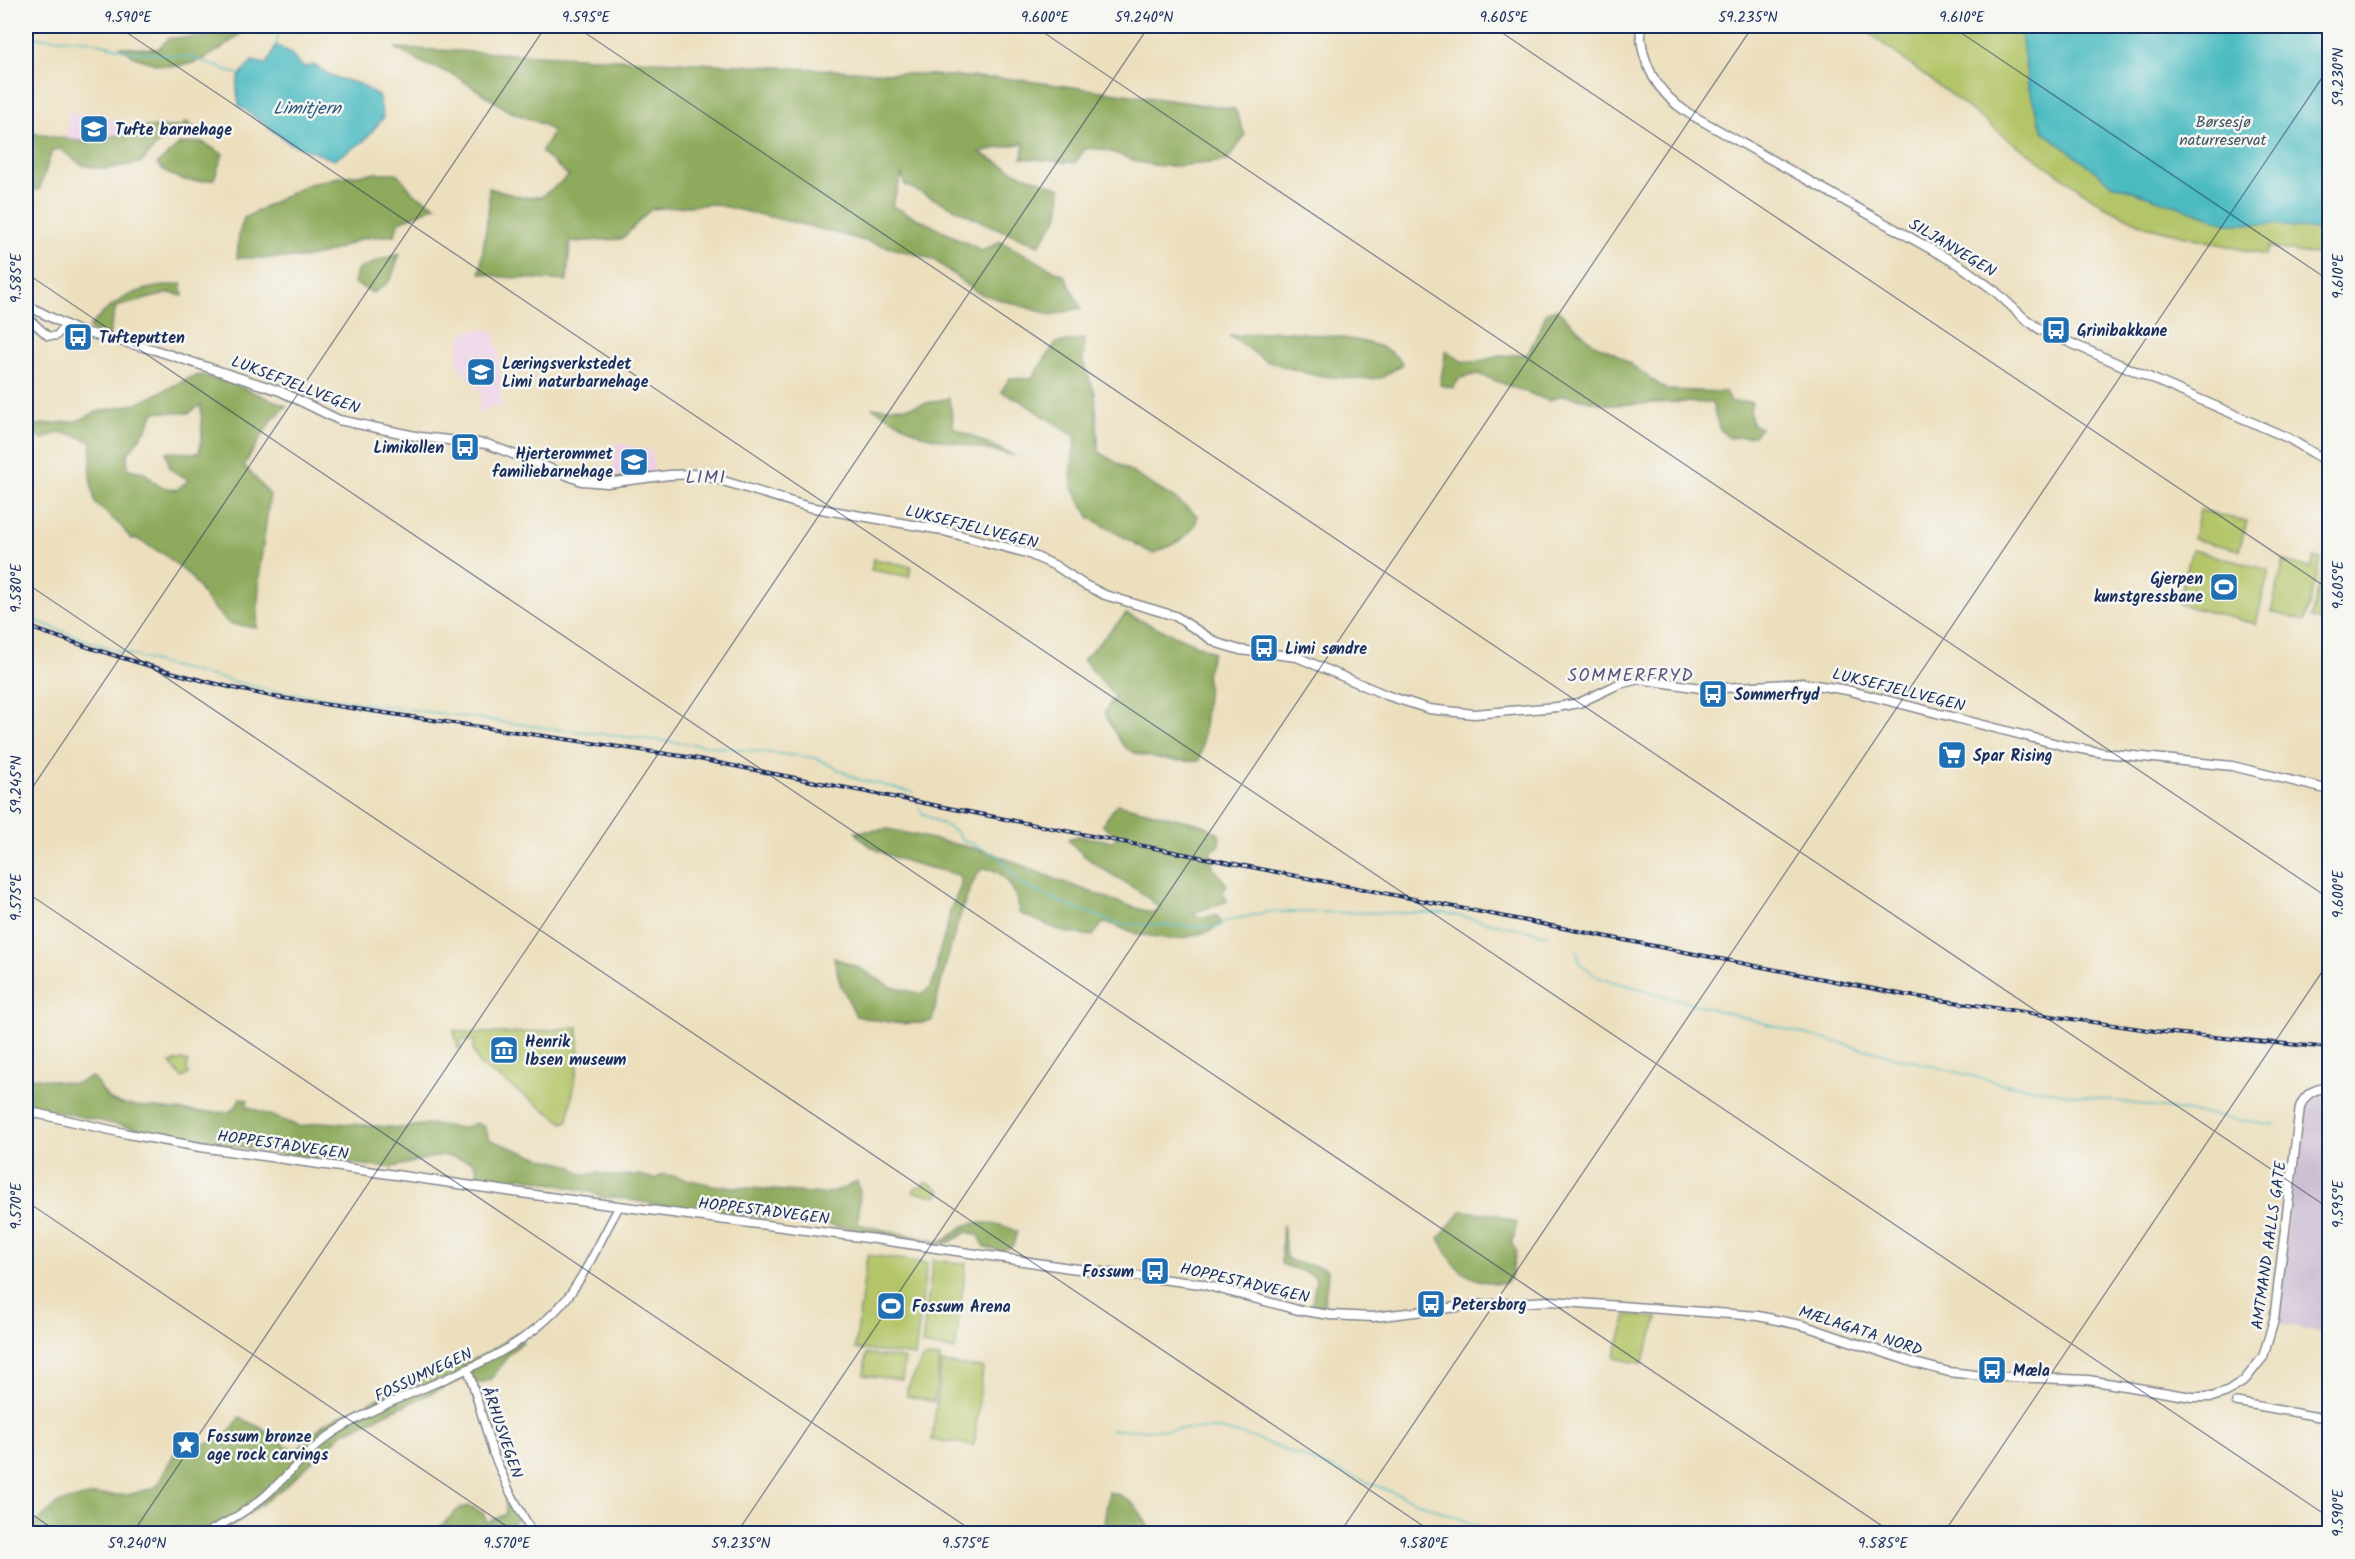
<svg xmlns="http://www.w3.org/2000/svg" width="2355" height="1559" viewBox="0 0 2355 1559" font-family="Kalam,sans-serif">
<rect width="100%" height="100%" fill="#f6f6f2"/>
<filter id="ink" filterUnits="userSpaceOnUse"><feTurbulence type="fractalNoise" baseFrequency=".0167" numOctaves="2"/><feDisplacementMap in="SourceGraphic" scale="12" xChannelSelector="R" yChannelSelector="G"/><feConvolveMatrix kernelMatrix="1 2 1 2 8 2 1 2 1" color-interpolation-filters="sRGB"/></filter>
<filter id="wash" filterUnits="userSpaceOnUse"><feTurbulence type="fractalNoise" baseFrequency=".008" numOctaves="4" result="noise"/><feDisplacementMap in="SourceGraphic" scale="24" xChannelSelector="R" yChannelSelector="G"/><feGaussianBlur stdDeviation="1.35" result="paint"/><feColorMatrix in="noise" values="0 0 0 0 0 0 0 0 0 0 0 0 0 0 0 0 0 1.4 0 .05"/><feComposite in="paint" operator="in"/></filter>
<g filter="url(#wash)">
<rect width="100%" height="100%" fill="#ecdfbd"/>
<path fill="#eed0e7" d="M 68,113 L 120,120 L 121,136 L 82,144 L 64,142 L 70,122 L 66,120 Z
M 490,330 L 494,333 L 495,346 L 498,347 L 501,406 L 490,408 L 478,414 L 481,394 L 477,384 L 468,378 L 458,365 L 458,346 L 463,334 L 468,331 Z
M 616,443 L 652,451 L 654,474 L 613,477 Z"/>
<path fill="#ccbed3" d="M 2330,1090 L 2329,1334 L 2286,1325 L 2274,1320 L 2304,1098 Z"/>
<path fill="#b3c568" stroke="#677a63" stroke-width="1.5" d="M 1860,26 L 2329,26 L 2329,257 L 2268,247 L 2265,255 L 2145,226 L 2104,206 L 2014,143 Z
M 2200,510 L 2247,522 L 2239,550 L 2193,539 Z
M 2192,550 L 2269,570 L 2256,624 L 2178,604 Z
M 2314,558 L 2321,559 L 2305,621 L 2271,612 L 2284,561 L 2311,568 Z
M 874,559 L 911,566 L 909,577 L 871,570 Z
M 2326,559 L 2329,560 L 2329,623 L 2311,618 Z
M 578,1027 L 579,1059 L 568,1120 L 564,1123 L 480,1065 L 473,1050 L 475,1041 L 462,1040 L 460,1049 L 458,1049 L 454,1030 C 486,1037 545,1031 578,1027 Z
M 182,1060 L 188,1062 L 187,1070 L 189,1074 L 182,1078 L 170,1063 Z
M 926,1183 L 930,1183 L 941,1191 L 937,1196 L 913,1192 L 916,1186 L 921,1187 Z
M 867,1255 L 927,1263 L 915,1356 L 855,1349 Z
M 933,1260 L 966,1264 L 955,1350 L 922,1345 Z
M 1627,1315 L 1658,1318 L 1642,1364 L 1614,1358 Z
M 866,1354 L 905,1359 L 902,1380 L 864,1375 Z
M 928,1357 L 940,1358 L 934,1402 L 907,1396 L 907,1389 L 922,1360 Z
M 941,1363 L 983,1368 L 974,1445 L 932,1440 Z"/>
<path fill="#8eaa5c" stroke="#546c5d" stroke-width="1.5" fill-rule="evenodd" d="M 145,26 L 250,26 C 220,51 191,76 149,62 C 137,58 130,55 121,47 L 158,49 L 169,38 L 205,37 L 217,30 L 211,27 Z
M 395,48 L 1013,79 L 1235,109 L 1245,135 L 1227,161 C 1202,163 1172,169 1147,164 C 1124,160 1110,146 1085,149 L 1075,163 L 1022,158 L 1024,143 L 979,152 L 1017,173 L 1061,188 L 1059,215 L 1039,245 L 989,225 L 905,185 L 902,174 L 892,206 L 983,251 L 1000,241 L 1065,276 L 1081,308 L 1052,315 L 978,293 L 933,259 L 805,225 L 713,204 L 651,209 L 622,239 L 570,242 L 567,281 L 502,277 L 480,273 L 489,205 L 489,188 L 521,197 L 541,197 L 569,176 L 541,152 L 553,132 L 542,124 L 509,111 L 456,76 L 425,64 Z
M 186,122 L 194,127 L 164,137 L 141,163 L 105,169 L 82,165 L 60,149 L 52,151 L 39,190 L 26,188 L 26,132 L 85,142 L 118,135 L 142,127 L 181,127 Z
M 202,142 L 223,154 L 214,179 C 191,184 174,181 157,164 L 180,144 Z
M 373,173 L 397,173 L 413,193 L 436,206 L 398,223 L 395,235 L 363,238 L 330,252 L 303,258 L 237,258 L 239,234 L 244,218 L 306,185 L 339,177 Z
M 400,254 C 390,276 397,279 373,293 L 354,283 L 357,270 L 382,259 Z
M 182,284 L 183,296 L 170,293 L 116,307 L 109,335 L 93,332 L 89,327 C 118,295 139,287 182,284 Z
M 1556,309 L 1594,344 L 1616,354 L 1667,390 L 1726,392 L 1731,402 L 1752,402 L 1750,411 L 1752,424 L 1760,428 L 1754,436 L 1729,438 L 1719,428 L 1712,403 L 1679,402 L 1611,405 L 1562,395 L 1549,401 L 1478,374 L 1460,378 L 1453,388 L 1440,385 L 1446,350 L 1461,361 L 1475,362 L 1500,356 L 1528,354 L 1547,312 Z
M 1276,331 C 1303,333 1367,337 1389,351 C 1394,354 1399,360 1403,364 L 1381,378 L 1358,379 L 1313,375 L 1266,361 L 1230,336 Z
M 1084,339 L 1083,362 L 1095,393 L 1099,452 L 1177,500 L 1198,516 C 1193,538 1171,545 1153,554 L 1090,518 L 1072,487 L 1071,468 L 1076,437 L 1021,401 L 1001,392 L 1010,378 L 1031,379 L 1056,343 Z
M 202,375 L 233,384 L 287,406 L 271,421 L 244,465 L 270,495 L 260,566 L 257,628 L 231,624 L 227,622 L 209,603 L 191,577 L 165,555 L 137,539 L 131,539 L 121,526 L 95,503 L 90,477 L 92,442 C 74,435 60,428 43,439 L 26,434 L 26,426 L 77,421 L 97,412 L 139,403 L 193,376 ZM 201,405 L 202,437 L 199,453 L 166,452 L 170,469 L 189,480 L 176,490 L 159,486 L 144,472 L 128,469 L 127,455 L 147,428 L 154,412 L 189,413 Z
M 949,398 L 954,428 L 1015,456 L 921,435 L 873,408 L 909,407 Z
M 1126,614 L 1213,652 L 1206,675 L 1208,685 L 1202,749 L 1199,761 C 1182,762 1136,759 1124,746 C 1116,737 1110,724 1104,713 L 1115,696 L 1083,660 Z
M 1117,804 L 1204,825 L 1220,835 L 1219,846 L 1210,852 L 1213,867 L 1227,885 L 1223,892 L 1227,901 L 1193,913 L 1197,917 L 1217,916 L 1221,921 L 1221,924 L 1210,931 L 1184,938 L 1171,939 L 1137,934 L 1108,923 L 1102,924 L 1093,936 L 1064,932 L 1019,913 C 1019,894 1004,866 982,869 C 963,886 939,991 932,1021 C 906,1027 881,1021 856,1016 L 840,983 L 834,958 L 858,967 L 889,986 L 921,994 L 930,988 L 937,972 L 937,959 L 947,928 L 950,910 L 961,886 L 959,875 C 930,867 872,858 856,832 L 888,829 L 990,852 L 1055,879 L 1121,903 L 1152,913 L 1161,910 C 1135,882 1092,870 1068,839 L 1078,836 L 1112,841 L 1117,837 L 1102,825 Z
M 26,1076 L 74,1084 L 91,1077 C 101,1083 102,1095 112,1101 C 123,1107 214,1114 228,1112 C 235,1110 237,1105 240,1098 L 248,1100 L 246,1106 L 301,1127 L 322,1122 L 402,1128 L 428,1124 L 463,1128 L 476,1123 L 485,1127 L 489,1139 L 493,1141 L 541,1158 L 572,1166 L 579,1173 L 587,1175 L 598,1173 L 614,1176 L 639,1175 L 655,1179 L 664,1174 L 712,1185 L 823,1194 L 845,1188 L 857,1181 L 860,1192 L 858,1224 L 939,1242 C 950,1240 955,1231 964,1226 C 978,1220 1005,1223 1017,1232 L 1013,1246 L 1001,1251 L 985,1247 L 979,1236 L 967,1232 L 950,1242 L 941,1244 L 830,1225 L 656,1205 L 616,1197 L 603,1198 L 591,1192 L 522,1177 C 516,1177 513,1180 507,1182 C 497,1185 485,1180 477,1174 L 476,1166 L 472,1161 L 442,1155 L 393,1167 L 377,1167 L 184,1139 L 26,1105 Z
M 1461,1211 L 1496,1214 L 1517,1223 L 1512,1244 L 1516,1251 L 1511,1276 L 1507,1282 C 1492,1286 1468,1279 1457,1267 C 1449,1259 1445,1248 1439,1238 Z
M 1283,1224 L 1286,1258 L 1294,1262 L 1325,1268 L 1328,1272 L 1324,1307 L 1312,1304 L 1316,1279 L 1313,1275 L 1281,1264 Z
M 517,1333 L 523,1343 C 517,1347 511,1350 508,1355 C 496,1372 490,1392 465,1378 L 343,1433 L 287,1485 L 223,1533 L 26,1534 L 26,1531 L 58,1503 L 93,1495 L 128,1495 L 156,1487 L 179,1445 C 209,1443 223,1447 239,1417 L 261,1428 L 290,1448 L 299,1448 L 325,1423 L 446,1367 L 449,1362 L 459,1366 L 486,1354 Z
M 505,1492 L 518,1518 L 507,1528 L 509,1533 L 433,1533 L 460,1508 L 470,1506 L 483,1513 L 487,1522 L 506,1514 Z
M 1109,1492 C 1133,1496 1142,1513 1151,1533 L 1105,1533 L 1104,1522 Z"/>
<path fill="#4cbbc1" stroke="#347590" stroke-width="1.5" d="M 2020,26 L 2329,26 L 2329,232 L 2273,224 L 2230,224 L 2112,184 L 2043,131 L 2028,86 Z
M 276,45 L 291,54 L 303,67 L 314,65 L 333,77 L 360,84 L 379,97 L 383,118 L 364,141 L 334,160 L 289,143 L 239,105 C 235,83 235,78 252,61 L 267,64 Z"/>
<g fill="none" stroke-linecap="round" stroke-linejoin="round">
<path stroke="#4cbbc1" stroke-width="1.5" d="M 26,37 L 86,40 L 134,52 L 191,57 L 240,75
M 276,45 L 281,26
M 26,617 L 88,641 L 158,663 L 274,691 L 547,728 L 816,758 L 857,779 L 913,792
M 919,807 L 922,813 L 955,831 L 962,839 L 1000,857 L 1020,884 L 1074,908 L 1120,924 L 1218,927 L 1226,921 L 1268,912 L 1445,913 L 1549,935
M 1576,950 L 1581,964 L 1597,977 L 1796,1032 L 2004,1084 L 2275,1125
M 1111,1430 L 1220,1429 L 1254,1438 L 1479,1526 L 1489,1534"/>
</g>
</g>
<g filter="url(#ink)">
<g fill="none" stroke-linecap="round" stroke-linejoin="round">
<g stroke="#84878e" stroke-width="10">
<path id="minor" d="M 26,316 L 48,336 L 56,336 L 65,326
M 468,1369 L 493,1453 L 509,1490 L 533,1534
M 2236,1402 L 2330,1419
M 205,1534 C 226,1522 248,1511 266,1495 C 291,1473 312,1445 341,1428 C 415,1383 510,1368 567,1298 C 588,1271 602,1236 619,1207"/>
</g>
<g stroke="#84878e" stroke-width="11">
<path id="major" d="M 1640,26 C 1641,64 1656,92 1688,113 L 1961,266 L 1995,291 L 2024,318 L 2041,330 L 2288,438 L 2330,463
M 26,305 L 76,330 L 155,350 L 280,391 L 339,420 L 420,437 L 487,444 L 582,481 L 607,483 L 669,475 L 700,474 L 809,507 L 936,529 L 1027,553 L 1056,566 L 1083,584 L 1105,595 L 1175,616 L 1217,643 L 1240,650 L 1297,657 L 1386,695 L 1429,709 L 1474,714 L 1557,707 L 1579,703 L 1619,684 L 1639,679 L 1707,689 L 1802,683 L 1847,690 L 2065,746 L 2104,753 L 2232,766 L 2330,790
M 26,1111 L 128,1134 L 200,1147 L 556,1198 L 875,1239 L 1070,1268 L 1201,1284 L 1298,1310 L 1330,1315 L 1373,1317 L 1475,1305 L 1551,1301 L 1758,1316 L 1805,1326 L 1915,1363 L 1949,1372 L 1983,1376 L 2088,1380 L 2192,1397 L 2212,1397 L 2227,1392 L 2244,1381 L 2263,1357 L 2274,1320 L 2300,1107 C 2305,1093 2315,1088 2330,1088"/>
</g>
<use href="#minor" stroke="#fff" stroke-width="7"/>
<use href="#major" stroke="#fff" stroke-width="8"/>
<g stroke="#1b2f5e" stroke-width="4">
<path id="rail" d="M 26,626 C 108,655 190,680 275,697 L 688,757 L 1905,995 L 2162,1032 L 2330,1048"/>
</g>
<use href="#rail" stroke="#f6f6f2" stroke-width="1.5" stroke-dasharray="4.5" stroke-linecap="butt"/>
</g>
</g>
<path fill="none" stroke="#1b2f5e" stroke-width="1.5" stroke-opacity="0.45" d="M 117,26 L 2330,1518M 575,26 L 2330,1209M 1034,26 L 2330,899M 1492,26 L 2330,590M 1951,26 L 2330,281M 26,273 L 1894,1534M 26,583 L 1435,1534M 26,797 L 546,26M 26,892 L 977,1534M 26,1201 L 518,1534M 26,1510 L 60,1534M 132,1534 L 1149,26M 736,1534 L 1753,26M 1339,1534 L 2330,66M 1943,1534 L 2330,960"/>
<defs>
<g id="school-square" transform="scale(1.5)"><rect x="-9" y="-9" width="18" height="18" rx="4" fill="#1f6fb2" stroke="#f6f6f2"/><path d="M0-5L7-2L0 1L-7-2ZM-4 1L0 2.5L4 1V4Q0 6-4 4Z" fill="#fff"/></g>
<g id="bus-square" transform="scale(1.5)"><rect x="-9" y="-9" width="18" height="18" rx="4" fill="#1f6fb2" stroke="#f6f6f2"/><path d="M-5-6H5V4H4V6H2V4H-2V6H-4V4H-5ZM-3.5-4V0h7V-4ZM-3.5 1.2v1.5H-2V1.2ZM2 1.2v1.5H3.5V1.2Z" fill="#fff"/></g>
<g id="stadium-square" transform="scale(1.5)"><rect x="-9" y="-9" width="18" height="18" rx="4" fill="#1f6fb2" stroke="#f6f6f2"/><path d="M0-5a6.5 5 0 1 0 0 10a6.5 5 0 1 0 0-10ZM-3.5-1.8h7v3.6h-7Z" fill="#fff"/></g>
<g id="supermarket-square" transform="scale(1.5)"><rect x="-9" y="-9" width="18" height="18" rx="4" fill="#1f6fb2" stroke="#f6f6f2"/><path d="M-6-5.5h2.5l.6 2H6L4.5 2H-2.5L-4.4-4H-6ZM-1.5 3.2a1.3 1.3 0 1 0 .1 0ZM3 3.2a1.3 1.3 0 1 0 .1 0Z" fill="#fff"/></g>
<g id="museum-square" transform="scale(1.5)"><rect x="-9" y="-9" width="18" height="18" rx="4" fill="#1f6fb2" stroke="#f6f6f2"/><path d="M0-6L6-3V-2H-6V-3ZM-5-1h2V3h-2ZM-1-1h2V3h-2ZM3-1h2V3H3ZM-6 4H6V6H-6Z" fill="#fff"/></g>
<g id="sight-square" transform="scale(1.5)"><rect x="-9" y="-9" width="18" height="18" rx="4" fill="#1f6fb2" stroke="#f6f6f2"/><path d="M0-6L1.8-2.2L6-1.7L2.9 1.2L3.7 5.4L0 3.3L-3.7 5.4L-2.9 1.2L-6-1.7L-1.8-2.2Z" fill="#fff"/></g>
</defs>
<g fill-rule="evenodd">
<use href="#school-square" x="94" y="129"/>
<use href="#bus-square" x="2056" y="330"/>
<use href="#bus-square" x="78" y="337"/>
<use href="#school-square" x="481" y="372"/>
<use href="#bus-square" x="465" y="447"/>
<use href="#school-square" x="634" y="462"/>
<use href="#stadium-square" x="2224" y="587"/>
<use href="#bus-square" x="1264" y="648"/>
<use href="#bus-square" x="1713" y="694"/>
<use href="#supermarket-square" x="1952" y="755"/>
<use href="#museum-square" x="504" y="1050"/>
<use href="#bus-square" x="1155" y="1271"/>
<use href="#bus-square" x="1431" y="1304"/>
<use href="#stadium-square" x="891" y="1306"/>
<use href="#bus-square" x="1992" y="1370"/>
<use href="#sight-square" x="186" y="1445"/>
</g>
<g text-anchor="middle" stroke-width="5" stroke-linejoin="round" paint-order="stroke">
<g font-size="16" fill="#415460" stroke="#f6f6f2">
<text x="2223" y="127">Børsesjø<tspan x="2223" dy="18">naturreservat</tspan></text>
</g>
<g font-size="16" font-weight="bold" fill="#1b2f5e" stroke="#f6f6f2" text-anchor="start">
<text x="115" y="135">Tufte barnehage</text>
<text x="2077" y="336">Grinibakkane</text>
<text x="99" y="343">Tufteputten</text>
<text x="502" y="369">Læringsverkstedet<tspan x="502" dy="18">Limi naturbarnehage</tspan></text>
<text x="444" y="453" text-anchor="end">Limikollen</text>
<text x="613" y="459" text-anchor="end">Hjerterommet<tspan x="613" dy="18">familiebarnehage</tspan></text>
<text x="2203" y="584" text-anchor="end">Gjerpen<tspan x="2203" dy="18">kunstgressbane</tspan></text>
<text x="1285" y="654">Limi søndre</text>
<text x="1734" y="700">Sommerfryd</text>
<text x="1973" y="761">Spar Rising</text>
<text x="525" y="1047">Henrik<tspan x="525" dy="18">Ibsen museum</tspan></text>
<text x="1134" y="1277" text-anchor="end">Fossum</text>
<text x="1452" y="1310">Petersborg</text>
<text x="912" y="1312">Fossum Arena</text>
<text x="2013" y="1376">Mæla</text>
<text x="207" y="1442">Fossum bronze<tspan x="207" dy="18">age rock carvings</tspan></text>
</g>
<g font-size="16" fill="#1b2f5e" stroke="#f6f6f2">
<text transform="translate(1953 247) rotate(31)" y="6">SILJANVEGEN</text>
<text transform="translate(296 384) rotate(21)" y="6">LUKSEFJELLVEGEN</text>
<text transform="translate(972 526) rotate(14)" y="6">LUKSEFJELLVEGEN</text>
<text transform="translate(1899 689) rotate(14)" y="6">LUKSEFJELLVEGEN</text>
<text transform="translate(283 1144) rotate(8)" y="6">HOPPESTADVEGEN</text>
<text transform="translate(764 1210) rotate(7)" y="6">HOPPESTADVEGEN</text>
<text transform="translate(2268 1245) rotate(-82)" y="6">AMTMAND AALLS GATE</text>
<text transform="translate(1245 1282) rotate(13)" y="6">HOPPESTADVEGEN</text>
<text transform="translate(1861 1330) rotate(18)" y="6">MÆLAGATA NORD</text>
<text transform="translate(423 1374) rotate(-25)" y="6">FOSSUMVEGEN</text>
<text transform="translate(503 1432) rotate(71)" y="6">ÅRHUSVEGEN</text>
</g>
<g font-size="18" font-style="italic" fill="#2a597c" stroke="#f6f6f2">
<text x="307" y="114">Limitjern</text>
</g>
<g font-size="18" letter-spacing="1.5" fill="#59527d" stroke="#f6f6f2">
<text x="706" y="483">LIMI</text>
<text x="1631" y="681">SOMMERFRYD</text>
</g>
</g>
<rect width="2355" height="1559" fill="none" stroke="#f6f6f2" stroke-width="66"/>
<rect x="33" y="33" width="2289" height="1493" fill="none" stroke="#1b2f5e" stroke-width="2"/>
<g font-size="15" text-anchor="middle" fill="#1b2f5e">
<text x="128" y="22">9.590°E</text>
<text x="586" y="22">9.595°E</text>
<text x="1045" y="22">9.600°E</text>
<text x="1144" y="22">59.240°N</text>
<text x="1504" y="22">9.605°E</text>
<text x="1748" y="22">59.235°N</text>
<text x="1962" y="22">9.610°E</text>
<text transform="translate(2338 77) rotate(-90)" y="5">59.230°N</text>
<text transform="translate(2338 276) rotate(-90)" y="5">9.610°E</text>
<text transform="translate(16 278) rotate(-90)" y="5">9.585°E</text>
<text transform="translate(2338 585) rotate(-90)" y="5">9.605°E</text>
<text transform="translate(16 588) rotate(-90)" y="5">9.580°E</text>
<text transform="translate(16 785) rotate(-90)" y="5">59.245°N</text>
<text transform="translate(2338 894) rotate(-90)" y="5">9.600°E</text>
<text transform="translate(16 897) rotate(-90)" y="5">9.575°E</text>
<text transform="translate(2338 1204) rotate(-90)" y="5">9.595°E</text>
<text transform="translate(16 1206) rotate(-90)" y="5">9.570°E</text>
<text transform="translate(2338 1513) rotate(-90)" y="5">9.590°E</text>
<text x="137" y="1548">59.240°N</text>
<text x="507" y="1548">9.570°E</text>
<text x="741" y="1548">59.235°N</text>
<text x="966" y="1548">9.575°E</text>
<text x="1424" y="1548">9.580°E</text>
<text x="1883" y="1548">9.585°E</text>
</g>
</svg>
